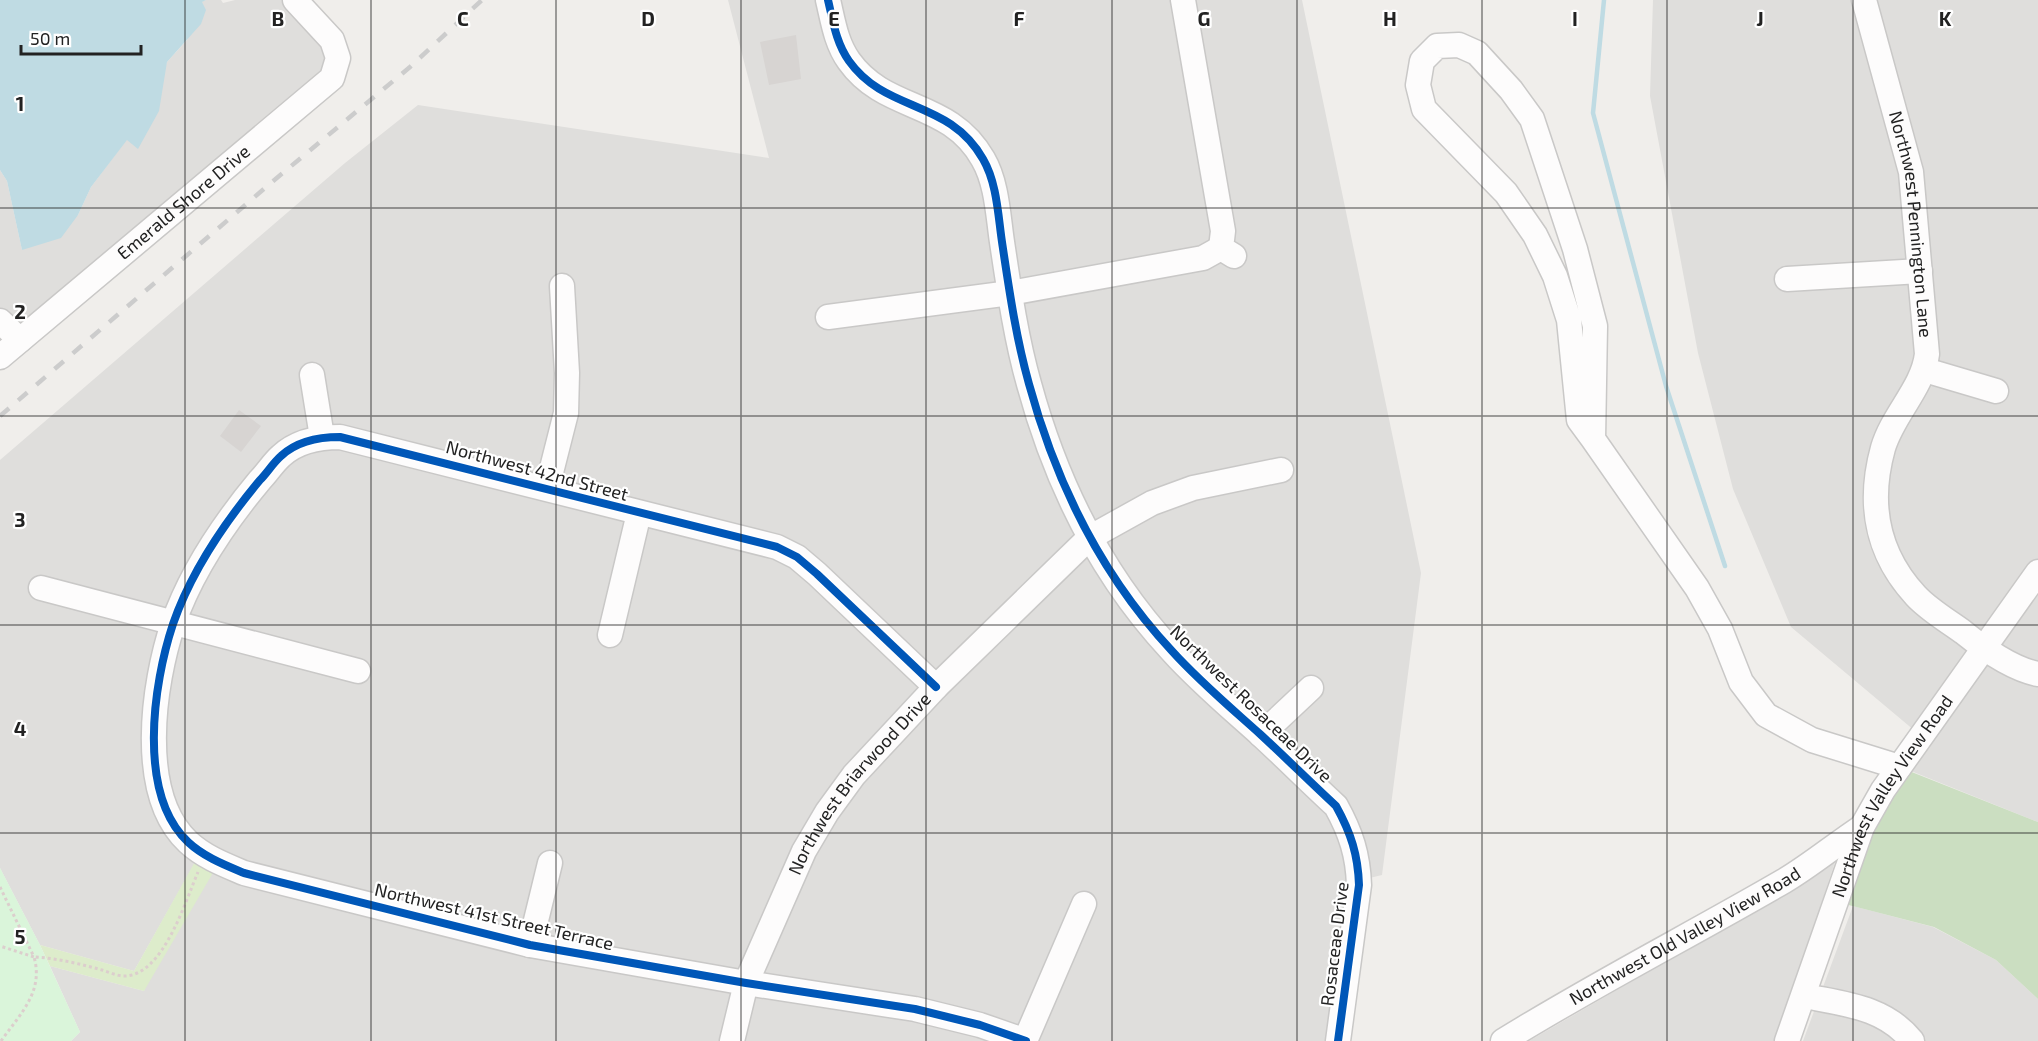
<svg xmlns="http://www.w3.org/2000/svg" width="2038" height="1041" viewBox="0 0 2038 1041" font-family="'Exo 2',sans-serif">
<rect width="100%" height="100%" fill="#f0eeeb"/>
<path fill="#dfdedc" d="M 206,0 L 221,0 L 223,3 L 235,0 L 295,0 L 338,58 L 0,357 L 0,170 L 7,181 L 22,250 L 78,215 L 91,187 L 127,139 L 138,148 L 167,62 L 187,40 L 201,2 Z
M 728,0 L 1302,0 L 1421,573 L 1382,875 L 1353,882 L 1328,1041 L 71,1041 L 80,1032 L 50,966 L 144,991 L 197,859 L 134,971 L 40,945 L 0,868 L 0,460 L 345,163 L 418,105 L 769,158 Z
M 1653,0 L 2038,0 L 2038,572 L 1921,736 L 1791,627 L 1733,489 L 1698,353 L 1650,96 Z
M 2038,595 L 2038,822 L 1911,771 Z
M 1836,859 L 1776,1041 L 1529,1041 L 1741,918 Z
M 1853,906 L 1933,927 L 1996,960 L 2038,999 L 2038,1041 L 1803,1041 Z"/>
<path fill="#ddeccb" d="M 197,858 L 214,871 L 144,991 L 50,966 L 40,945 L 134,971 Z"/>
<path fill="#cbdec1" d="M 1899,767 L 2038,822 L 2038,999 L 1996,960 L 1934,927 L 1837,902 Z"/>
<path fill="#daf5da" d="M 0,868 L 40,945 L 80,1032 L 71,1041 L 0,1041 Z"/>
<path fill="#bfdbe3" d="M 0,0 L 206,0 L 202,2 L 206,10 L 201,24 L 167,62 L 159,111 L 138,149 L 127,140 L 91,187 L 78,215 L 61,238 L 22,250 L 7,181 L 0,170 Z"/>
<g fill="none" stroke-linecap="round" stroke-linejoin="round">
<path stroke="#bfdbe3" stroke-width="4.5" d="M 1604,0 L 1593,113 L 1666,386 L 1725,566"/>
</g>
<path fill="#d7d4d2" d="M 796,35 L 801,79 L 769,85 L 760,42 Z
M 239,410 L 261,426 L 241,452 L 220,436 Z"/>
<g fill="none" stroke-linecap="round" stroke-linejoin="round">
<g stroke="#c9c8c7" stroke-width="27">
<g id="minor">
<path d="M 828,0 C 833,21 836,43 849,61 C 886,113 949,99 983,159 C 997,183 998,215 1002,242 C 1009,289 1016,338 1029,384 C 1056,483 1102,576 1172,651 C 1199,681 1230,707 1260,734 C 1285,757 1310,782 1336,806 C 1351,833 1358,855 1359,885 L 1338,1041"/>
<path d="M 1183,0 L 1223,231 L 1221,248 L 1234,256"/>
<path id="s1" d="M 1864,0 L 1911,172 L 1927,354 C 1923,388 1893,414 1883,448 C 1868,502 1876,553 1916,596 C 1929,610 1948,621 1963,632 C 1984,649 2012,669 2038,674"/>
<path d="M 1787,279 L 1920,271"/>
<path d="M 828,317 L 1010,293 L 1203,258 L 1221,248"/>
<path d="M 0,321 L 20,340"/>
<path id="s2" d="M 0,357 L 332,78 L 338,58 L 332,40 L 295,0"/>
<path d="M 1925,370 L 1996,391"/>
<path d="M 312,375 L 322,437"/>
<path d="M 1593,439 L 1579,420 L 1569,320 L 1555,276 L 1535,235 L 1506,193 L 1424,109 L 1418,85 L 1422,61 L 1437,46 L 1459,45 L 1477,53 L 1511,90 L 1532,119 L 1575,249 L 1595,326 L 1593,439 L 1697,588 L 1720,629 L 1741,682 L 1766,715 L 1812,740 L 1899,767"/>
<path d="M 547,488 L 566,413 L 567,373 L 562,286"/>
<path d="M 41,588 L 358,671"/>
<path d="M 610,635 L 639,513"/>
<path d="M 936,687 L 817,574 L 797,557 L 777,547 L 340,437 C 319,437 297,441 281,456 C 273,463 267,473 260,480 C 225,522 191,572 173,624 C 153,684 137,794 188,842 C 204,857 225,865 244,873 L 530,945 L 746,983 L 915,1009 L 980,1025 L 1026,1041"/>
<path d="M 1261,735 L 1311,688"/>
<path d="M 530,945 L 550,863"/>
<path d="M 1805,996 C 1844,1004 1885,1007 1912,1041"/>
<path id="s3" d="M 732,1041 L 746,983 L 804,851 L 827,812 L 854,775 L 936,687 L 1089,538 L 1152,503 L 1193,488 L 1281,470"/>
<path d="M 1025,1041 L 1084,904"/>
<path id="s4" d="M 1503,1041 C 1595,984 1691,935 1784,881 C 1811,865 1836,844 1862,827"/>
<path id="s5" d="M 1787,1041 L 1862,827 L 1883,790 L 2038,572"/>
</g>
</g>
<path stroke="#dccecd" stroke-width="3" stroke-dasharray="3 3" stroke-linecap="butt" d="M 0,887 L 34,957 L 0,946
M 1,1041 C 20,1014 44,992 34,957 C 57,958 80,964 102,970 C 109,972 117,976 124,976 C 163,976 185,902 198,872"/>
<use href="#minor" stroke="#fdfcfc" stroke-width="24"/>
<path stroke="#ccc" stroke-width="4.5" stroke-dasharray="12 12" stroke-linecap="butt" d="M 0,416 L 272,182 L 410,67 L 482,0"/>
<g stroke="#fff" stroke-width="11">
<path id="cycleway" d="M 828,0 C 833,21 836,43 849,61 C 886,113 949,99 983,159 C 997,183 998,215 1002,242 C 1009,289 1016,338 1029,384 C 1056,483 1102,576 1172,651 C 1199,681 1230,707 1260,734 C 1285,757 1310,782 1336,806 C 1351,833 1358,855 1359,885 L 1338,1041
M 936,687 L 817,574 L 797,557 L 777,547 L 340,437 C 319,437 297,441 281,456 C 273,463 267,473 260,480 C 225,522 191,572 173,624 C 153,684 137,794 188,842 C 204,857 225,865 244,873 L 530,945 L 746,983 L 915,1009 L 980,1025 L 1026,1041"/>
</g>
<use href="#cycleway" stroke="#0057b8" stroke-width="8"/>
</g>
<path fill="none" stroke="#222" stroke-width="1.5" stroke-opacity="0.55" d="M 185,0 L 185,1041M 371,0 L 371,1041M 556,0 L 556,1041M 741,0 L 741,1041M 926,0 L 926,1041M 1112,0 L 1112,1041M 1297,0 L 1297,1041M 1482,0 L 1482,1041M 1667,0 L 1667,1041M 1853,0 L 1853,1041M 0,208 L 2038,208M 0,416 L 2038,416M 0,625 L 2038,625M 0,833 L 2038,833"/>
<g text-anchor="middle" stroke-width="4.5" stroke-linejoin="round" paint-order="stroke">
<g font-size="18" fill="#222" stroke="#fff">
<text dy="6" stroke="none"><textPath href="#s2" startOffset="240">Emerald Shore Drive</textPath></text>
<text dy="6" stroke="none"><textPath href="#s1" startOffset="230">Northwest Pennington Lane</textPath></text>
<text transform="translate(537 471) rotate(15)" y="6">Northwest 42nd Street</text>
<text transform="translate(1251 704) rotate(44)" y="6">Northwest Rosaceae Drive</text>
<text dy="6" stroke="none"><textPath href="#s3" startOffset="291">Northwest Briarwood Drive</textPath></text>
<text dy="6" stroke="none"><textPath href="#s5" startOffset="268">Northwest Valley View Road</textPath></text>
<text transform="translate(494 917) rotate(13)" y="6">Northwest 41st Street Terrace</text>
<text dy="6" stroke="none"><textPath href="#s4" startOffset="210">Northwest Old Valley View Road</textPath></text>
<text transform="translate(1335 944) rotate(-83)" y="6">Rosaceae Drive</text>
</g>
</g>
<g font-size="20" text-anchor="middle" font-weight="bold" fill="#222" stroke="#fff" stroke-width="4.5" stroke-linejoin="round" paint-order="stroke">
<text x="278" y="26">B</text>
<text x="463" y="26">C</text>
<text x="648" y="26">D</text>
<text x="834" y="26">E</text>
<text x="1019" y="26">F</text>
<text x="1204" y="26">G</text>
<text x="1390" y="26">H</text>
<text x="1575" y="26">I</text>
<text x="1760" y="26">J</text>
<text x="1945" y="26">K</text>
<text x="20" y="111">1</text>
<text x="20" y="319">2</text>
<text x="20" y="527">3</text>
<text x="20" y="736">4</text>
<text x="20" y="944">5</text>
</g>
<path d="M21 45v9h120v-9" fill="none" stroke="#222222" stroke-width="3"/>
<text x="30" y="45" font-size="18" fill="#222222" stroke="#ffffff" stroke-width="4.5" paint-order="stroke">50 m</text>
</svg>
